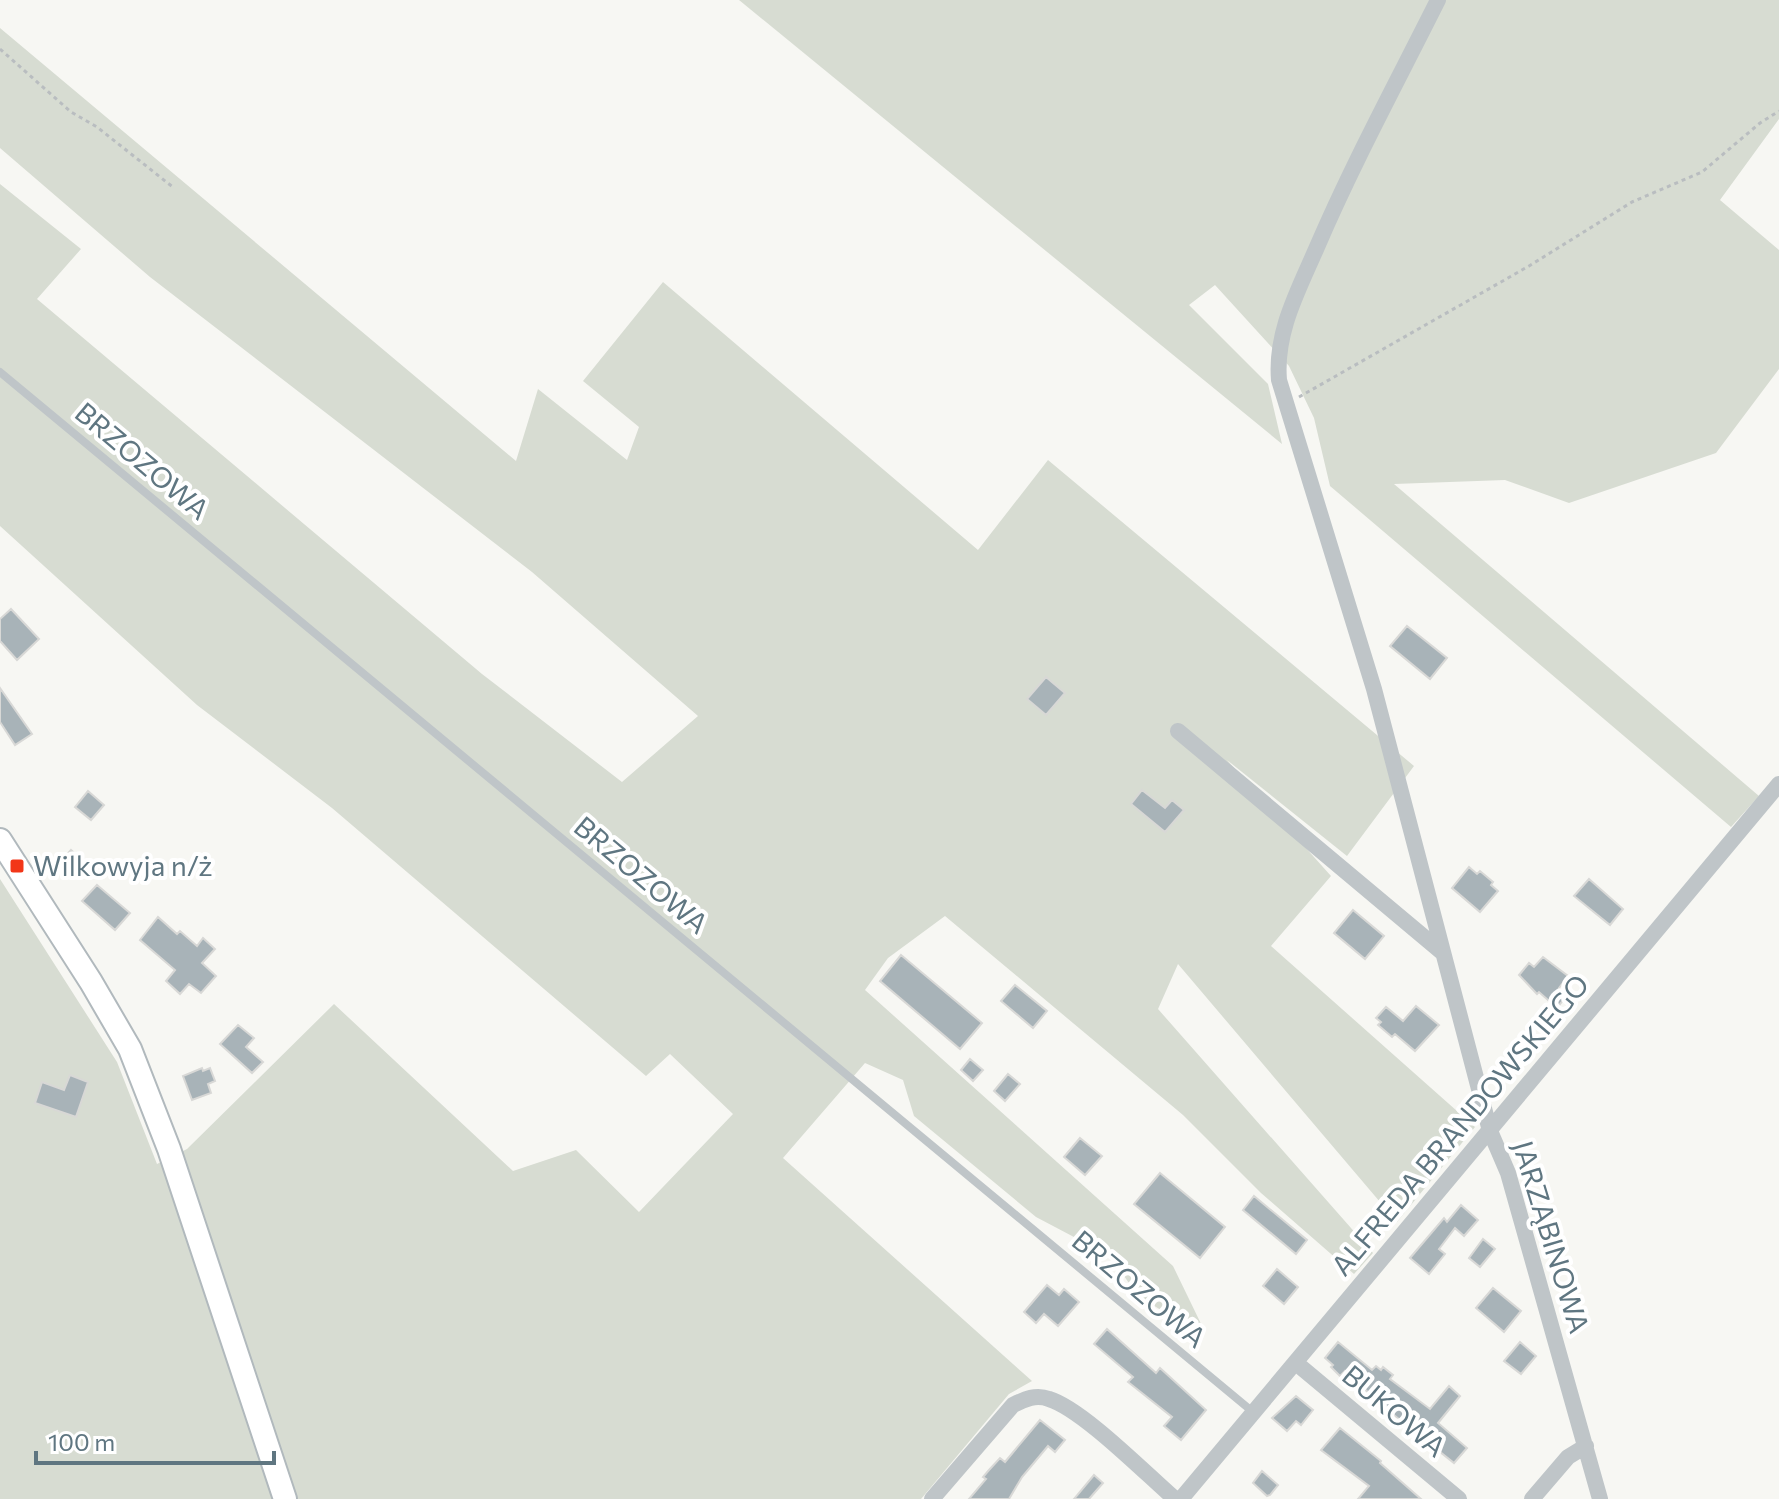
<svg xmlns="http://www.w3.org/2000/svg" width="1779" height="1499" viewBox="0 0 1779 1499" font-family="Commissioner,sans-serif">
<rect width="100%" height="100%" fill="#f7f7f3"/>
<path fill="#d7dcd2" d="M 739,0 L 1779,0 L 1779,119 L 1720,200 L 1779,250 L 1779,369 L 1716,453 L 1569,503 L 1505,480 L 1394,484 L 1759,796 L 1731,827 L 1330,486 L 1314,418 L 1289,366 L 1215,285 L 1189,305 L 1268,384 L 1282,444 Z
M 0,28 L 516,461 L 538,389 L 627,460 L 639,427 L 583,381 L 663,282 L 978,550 L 1048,460 L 1414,766 L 1347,856 L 1227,760 L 1331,876 L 1271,946 L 1475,1127 L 1397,1222 L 1178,964 L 1158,1009 L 1373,1253 L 1354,1274 L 1261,1193 L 1183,1115 L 945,916 L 888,958 L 865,990 L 1173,1266 L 1204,1330 L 1179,1321 L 1138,1296 L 1110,1256 L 1036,1217 L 914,1116 L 903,1080 L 865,1063 L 783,1158 L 1032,1381 L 1009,1394 L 921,1499 L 0,1499 L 0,879 L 117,1062 L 157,1164 L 187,1149 L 334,1004 L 513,1171 L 576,1150 L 639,1212 L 733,1114 L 670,1054 L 646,1076 L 332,808 L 197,705 L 0,526 L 0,184 L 81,249 L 37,299 L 482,674 L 622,782 L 698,716 L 532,572 L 150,277 L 0,148 Z"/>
<path fill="#a8b3b8" stroke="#d8d8d6" stroke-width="2" d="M 11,609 L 39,639 L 17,660 L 0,641 L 0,619 Z
M 1407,626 L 1447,658 L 1430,679 L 1390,646 Z
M 1046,677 L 1065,693 L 1046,715 L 1027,699 Z
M 0,688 L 32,734 L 15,745 L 0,722 Z
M 1142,790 L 1165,808 L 1172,800 L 1184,810 L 1165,832 L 1131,804 Z
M 88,791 L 104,805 L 91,820 L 75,807 Z
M 71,850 L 83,861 L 74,872 L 61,861 Z
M 1469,867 L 1477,874 L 1480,871 L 1493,882 L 1491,885 L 1498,891 L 1480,912 L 1452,888 Z
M 1589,879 L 1623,909 L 1610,925 L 1574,896 Z
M 97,885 L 130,913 L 115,930 L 82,901 Z
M 1353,910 L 1384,936 L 1365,959 L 1334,933 Z
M 158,917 L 177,934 L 180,931 L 197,946 L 203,938 L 215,949 L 202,963 L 216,976 L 201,993 L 189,984 L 180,994 L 166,981 L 175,970 L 140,940 Z
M 901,955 L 982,1023 L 960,1049 L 880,981 Z
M 1543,957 L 1568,976 L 1559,988 L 1567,995 L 1557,1008 L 1539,992 L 1537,994 L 1519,975 L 1529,963 L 1534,967 Z
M 1015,985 L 1047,1011 L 1033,1028 L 1001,1001 Z
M 1416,1006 L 1439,1025 L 1415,1051 L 1395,1034 L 1392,1037 L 1378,1025 L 1381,1022 L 1376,1018 L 1386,1007 L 1403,1021 Z
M 238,1025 L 254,1038 L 246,1047 L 263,1062 L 252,1073 L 220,1044 Z
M 970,1059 L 983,1070 L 973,1081 L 961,1070 Z
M 202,1068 L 203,1071 L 210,1068 L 215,1081 L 208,1084 L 211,1093 L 192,1100 L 183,1076 Z
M 1008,1074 L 1020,1084 L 1005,1101 L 994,1091 Z
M 70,1075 L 88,1082 L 76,1117 L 35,1103 L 42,1082 L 64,1090 Z
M 1080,1138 L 1102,1156 L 1085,1175 L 1064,1157 Z
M 1160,1173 L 1225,1227 L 1200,1258 L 1134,1204 Z
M 1254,1196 L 1307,1240 L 1296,1254 L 1243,1210 Z
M 1461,1205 L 1478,1220 L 1464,1236 L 1455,1228 L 1439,1249 L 1445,1254 L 1429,1274 L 1410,1258 L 1444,1218 L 1447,1222 Z
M 1483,1239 L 1495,1249 L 1480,1267 L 1469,1258 Z
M 1277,1269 L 1298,1287 L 1284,1304 L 1263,1286 Z
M 1047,1285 L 1059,1295 L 1064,1289 L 1079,1302 L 1058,1326 L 1044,1314 L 1036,1323 L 1024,1312 Z
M 1493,1288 L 1521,1311 L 1504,1332 L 1476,1308 Z
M 1107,1329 L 1156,1373 L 1160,1368 L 1206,1410 L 1181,1440 L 1164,1426 L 1172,1417 L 1128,1382 L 1133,1377 L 1094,1344 Z
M 1338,1342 L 1372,1370 L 1376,1366 L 1381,1370 L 1383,1367 L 1393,1375 L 1390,1379 L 1430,1409 L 1449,1386 L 1460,1396 L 1438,1423 L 1467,1448 L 1454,1463 L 1385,1408 L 1345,1371 L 1340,1376 L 1331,1367 L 1333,1365 L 1325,1358 Z
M 1520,1342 L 1536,1356 L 1521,1374 L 1504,1361 Z
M 1296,1396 L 1313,1410 L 1301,1425 L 1296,1421 L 1287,1431 L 1272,1418 Z
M 1040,1420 L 1065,1440 L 1055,1452 L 1048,1446 L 1022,1477 L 1009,1499 L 969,1499 L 986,1479 L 983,1477 L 989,1470 L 1000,1458 L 1005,1462 Z
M 1340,1428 L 1381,1461 L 1380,1463 L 1421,1499 L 1358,1499 L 1369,1486 L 1321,1450 Z
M 1262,1471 L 1278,1485 L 1270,1495 L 1267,1496 L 1253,1483 Z
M 1094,1475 L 1103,1483 L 1089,1499 L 1074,1499 Z"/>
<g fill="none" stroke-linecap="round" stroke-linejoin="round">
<g stroke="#b1b9bd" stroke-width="26">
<path id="secondary" d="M 0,840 L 91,982 L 130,1049 L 169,1149 L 285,1499"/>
</g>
<path stroke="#b9bdc0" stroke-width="3" stroke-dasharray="4 4" stroke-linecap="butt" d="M 0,49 L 71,112 L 97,127 L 174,188
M 1299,397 L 1529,266 L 1632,202 L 1702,172 L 1760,123 L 1779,111"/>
<path stroke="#bfc5c8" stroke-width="8" d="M 0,372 L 1253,1412"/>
<path stroke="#bfc5c8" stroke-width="16" d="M 1438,0 C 1397,82 1353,163 1317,247 C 1298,291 1275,332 1279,380 L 1374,689 L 1490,1131 L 1508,1173 L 1600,1499
M 1178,731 L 1443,953
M 1296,1363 L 1459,1499
M 932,1499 L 1013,1405 C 1025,1399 1036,1394 1049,1399 C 1082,1409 1145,1473 1175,1499
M 1181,1499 L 1779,784
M 1532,1499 L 1568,1457 L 1586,1446"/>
<use href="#secondary" stroke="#fff" stroke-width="22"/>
</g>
<rect fill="#f23618" stroke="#fff" stroke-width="3" x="9" y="858" width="16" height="16" rx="4"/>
<g text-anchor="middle" stroke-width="8" stroke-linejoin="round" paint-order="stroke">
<g font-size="28" fill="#5f7681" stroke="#fff">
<text transform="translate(142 461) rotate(40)" y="10">BRZOZOWA</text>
<text transform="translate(641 875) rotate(40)" y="10">BRZOZOWA</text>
<text transform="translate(1460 1125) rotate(-50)" y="10">ALFREDA BRANDOWSKIEGO</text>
<text transform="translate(1551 1237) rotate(73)" y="10">JARZĄBINOWA</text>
<text transform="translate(1139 1289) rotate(40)" y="10">BRZOZOWA</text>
<text transform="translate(1394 1411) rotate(40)" y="10">BUKOWA</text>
</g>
<g font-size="28" fill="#5f7681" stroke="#fff" text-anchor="start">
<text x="33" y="876">Wilkowyja n/ż</text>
</g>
</g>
<path d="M36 1451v12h238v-12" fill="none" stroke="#5f7681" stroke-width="4"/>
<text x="48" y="1451" font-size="24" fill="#5f7681" stroke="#ffffff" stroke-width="6" paint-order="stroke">100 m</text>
</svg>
